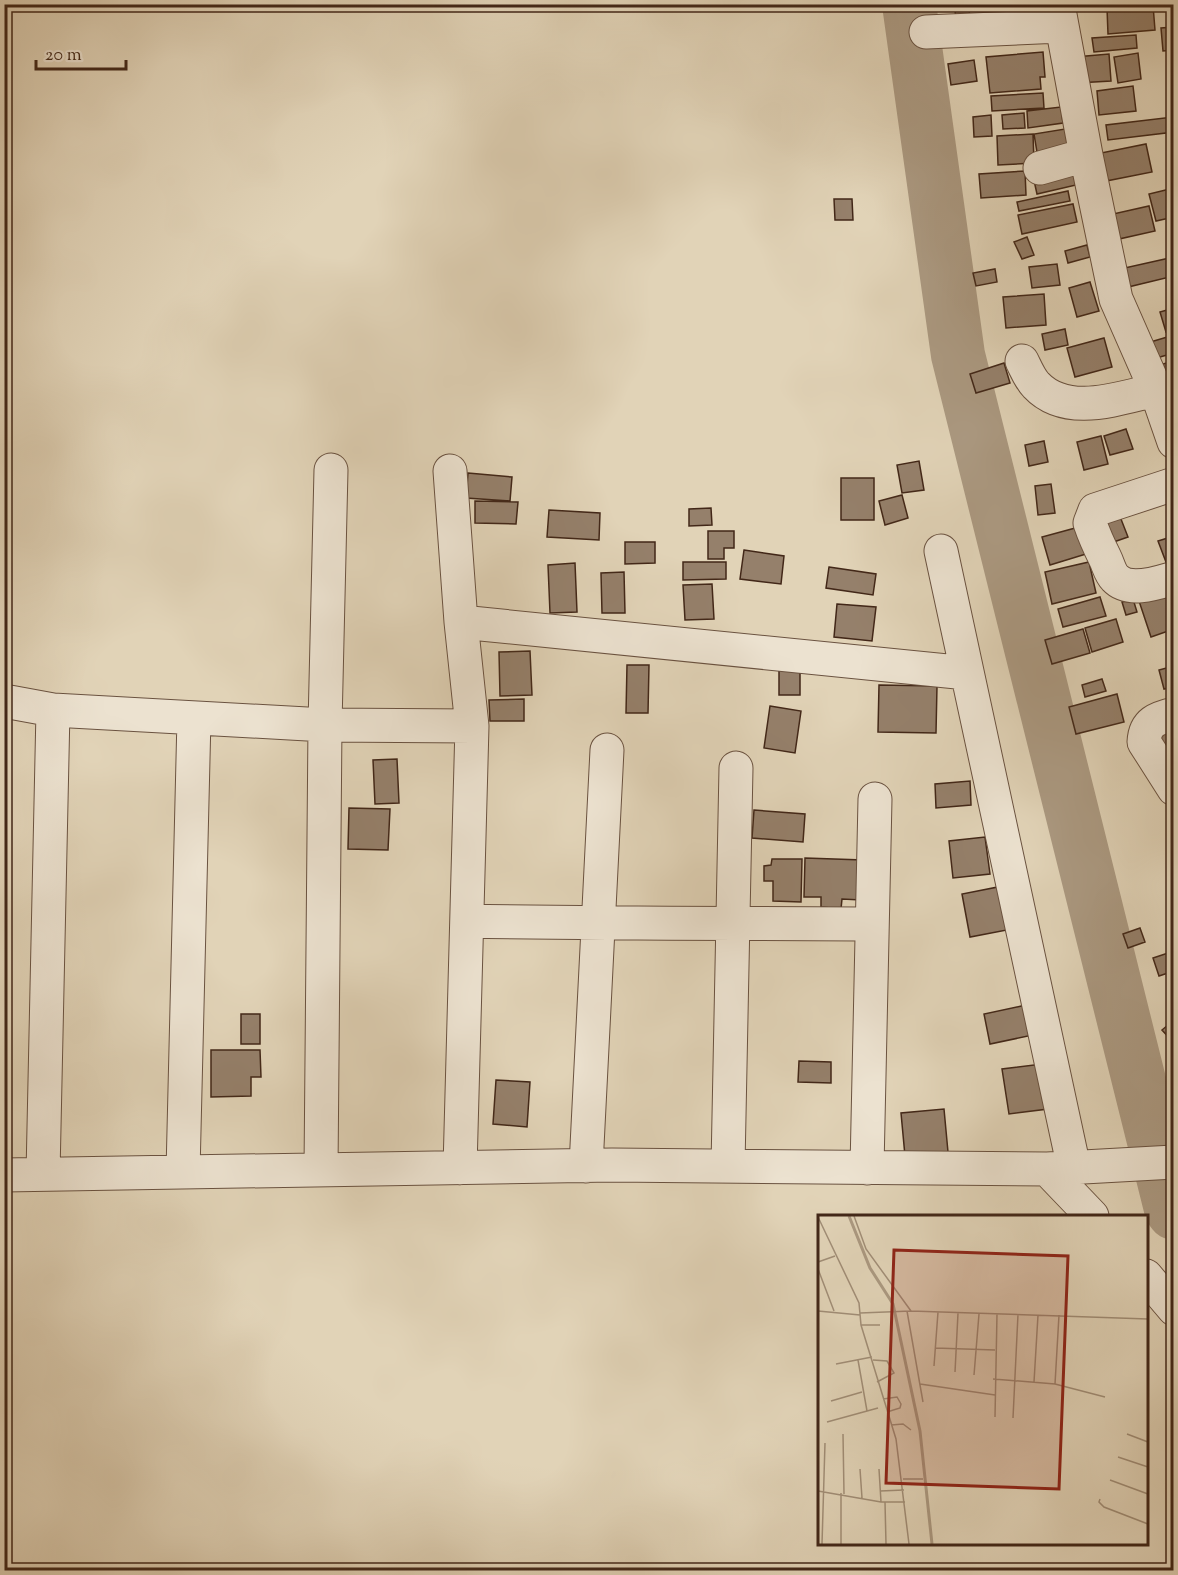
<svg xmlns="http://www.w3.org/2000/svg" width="1178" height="1575" viewBox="0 0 1178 1575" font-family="'Sorts Mill Goudy',serif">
<rect width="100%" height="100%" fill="#e1d3b7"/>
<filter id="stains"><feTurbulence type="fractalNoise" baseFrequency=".00333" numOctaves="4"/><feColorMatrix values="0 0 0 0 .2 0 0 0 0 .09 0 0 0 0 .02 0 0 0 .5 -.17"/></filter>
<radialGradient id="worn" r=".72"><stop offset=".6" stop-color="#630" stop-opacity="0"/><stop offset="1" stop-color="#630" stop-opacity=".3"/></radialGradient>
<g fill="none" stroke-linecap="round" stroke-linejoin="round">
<path stroke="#ab9981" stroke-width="54" d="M 909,4 L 958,355 L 1171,1209 L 1174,1213"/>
</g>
<path fill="#95806b" stroke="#422718" stroke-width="1.5" d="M 954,4 L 968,4 L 970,16 L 956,18 Z
M 1000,4 L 1039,4 L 1040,10 L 1001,14 Z
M 1153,5 L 1155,30 L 1108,34 L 1107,8 Z
M 1174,27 L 1174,50 L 1163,51 L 1161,28 Z
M 1136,35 L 1137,48 L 1094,52 L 1092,38 Z
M 1043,52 L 1045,77 L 1040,77 L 1041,89 L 990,93 L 986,57 Z
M 1138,53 L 1141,79 L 1118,83 L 1114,57 Z
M 1109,54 L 1111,81 L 1077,83 L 1075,57 Z
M 974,60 L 977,81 L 951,85 L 948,64 Z
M 1133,86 L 1136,111 L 1099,115 L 1097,91 Z
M 1043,93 L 1044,108 L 992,111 L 991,96 Z
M 1061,107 L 1063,123 L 1028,128 L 1027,111 Z
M 1024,113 L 1025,128 L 1003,129 L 1002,115 Z
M 991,115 L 992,136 L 974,137 L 973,117 Z
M 1173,117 L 1174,132 L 1108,140 L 1106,125 Z
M 1065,129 L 1069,152 L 1038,158 L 1034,134 Z
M 1033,134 L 1034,163 L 998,165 L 997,136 Z
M 1146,144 L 1152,172 L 1101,182 L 1096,154 Z
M 1072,168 L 1076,185 L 1037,194 L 1033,176 Z
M 1025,171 L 1026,195 L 981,198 L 979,174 Z
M 1174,188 L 1174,217 L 1156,221 L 1149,194 Z
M 1068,191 L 1070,201 L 1019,211 L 1017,202 Z
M 834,199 L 852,199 L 853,220 L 835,220 Z
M 1073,204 L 1077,222 L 1022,234 L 1018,215 Z
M 1149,206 L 1155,231 L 1119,239 L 1113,214 Z
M 1027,237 L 1034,255 L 1022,259 L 1014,242 Z
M 1087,245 L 1090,257 L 1068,263 L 1065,251 Z
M 1174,257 L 1174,276 L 1124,288 L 1120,269 Z
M 1057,264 L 1060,285 L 1032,288 L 1029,267 Z
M 995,269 L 997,282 L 976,286 L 973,273 Z
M 1090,282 L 1099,311 L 1077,317 L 1069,288 Z
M 1044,294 L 1046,325 L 1006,328 L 1003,297 Z
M 1174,308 L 1174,330 L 1166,332 L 1160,312 Z
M 1065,329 L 1068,345 L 1045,350 L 1042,334 Z
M 1174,335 L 1174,353 L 1153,359 L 1147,343 Z
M 1104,338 L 1112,367 L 1075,377 L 1067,348 Z
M 1174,361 L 1174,390 L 1172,390 L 1163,364 Z
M 1004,363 L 1010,383 L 976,393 L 970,374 Z
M 1126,429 L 1133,449 L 1110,455 L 1104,436 Z
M 1101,436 L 1108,464 L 1084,470 L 1077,442 Z
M 1044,441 L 1048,462 L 1029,466 L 1025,445 Z
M 919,461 L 924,490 L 902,493 L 897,465 Z
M 468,473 L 512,477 L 510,501 L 466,498 Z
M 841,478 L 874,478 L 874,520 L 841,520 Z
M 1051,484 L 1055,513 L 1038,515 L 1035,486 Z
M 902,495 L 908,518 L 885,525 L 879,501 Z
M 475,501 L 518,502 L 516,524 L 475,523 Z
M 711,508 L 712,525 L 689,526 L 689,509 Z
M 549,510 L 600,513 L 599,540 L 547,537 Z
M 1119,514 L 1128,537 L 1105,545 L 1096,522 Z
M 1079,527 L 1086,554 L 1050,565 L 1042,537 Z
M 708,531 L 734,531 L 734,548 L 724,548 L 724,559 L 708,559 Z
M 1174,536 L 1174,560 L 1166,562 L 1158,541 Z
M 625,542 L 655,542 L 655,563 L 625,564 Z
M 744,550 L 784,556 L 781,584 L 740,579 Z
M 683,562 L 726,562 L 726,579 L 683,580 Z
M 1089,562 L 1096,593 L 1052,604 L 1045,572 Z
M 575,563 L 577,612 L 550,613 L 548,565 Z
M 829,567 L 876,574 L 873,595 L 826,588 Z
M 624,572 L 625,613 L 602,613 L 601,573 Z
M 712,584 L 714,619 L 685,620 L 683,585 Z
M 1174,586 L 1174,629 L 1151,637 L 1138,598 Z
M 1100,597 L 1106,616 L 1063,627 L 1058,609 Z
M 1133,599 L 1137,612 L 1126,615 L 1122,602 Z
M 837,604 L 876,607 L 872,641 L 834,637 Z
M 1116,619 L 1123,642 L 1092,652 L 1085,628 Z
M 1083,629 L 1090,653 L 1052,664 L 1045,640 Z
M 530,651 L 532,695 L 500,696 L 499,652 Z
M 627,665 L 649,665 L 648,713 L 626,713 Z
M 1174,666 L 1174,689 L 1173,687 L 1164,689 L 1159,670 Z
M 779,668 L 800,668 L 800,695 L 779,695 Z
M 1102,679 L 1106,691 L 1085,697 L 1082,685 Z
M 879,685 L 937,686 L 936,733 L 878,732 Z
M 1117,694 L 1124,722 L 1076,734 L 1069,707 Z
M 524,699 L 524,721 L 490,721 L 489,700 Z
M 770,706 L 801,711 L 795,753 L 764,748 Z
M 1174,726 L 1174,763 L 1154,733 Z
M 397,759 L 399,803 L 375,804 L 373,760 Z
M 970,781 L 971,805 L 936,808 L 935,784 Z
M 349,808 L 390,809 L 388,850 L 348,849 Z
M 754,810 L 805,814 L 803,842 L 752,838 Z
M 985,837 L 990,874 L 953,878 L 949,841 Z
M 805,858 L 863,860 L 861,900 L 842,899 L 841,909 L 821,907 L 821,897 L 804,897 Z
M 772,859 L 802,859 L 801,902 L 773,901 L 773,881 L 764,881 L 764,866 L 771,865 Z
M 998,887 L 1007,930 L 970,937 L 962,894 Z
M 1140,928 L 1145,942 L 1128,948 L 1123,934 Z
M 1174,951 L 1174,971 L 1159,976 L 1153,958 Z
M 1026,1005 L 1033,1035 L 990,1044 L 984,1014 Z
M 241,1014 L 260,1014 L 260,1044 L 241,1044 Z
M 1174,1020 L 1174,1043 L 1162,1030 Z
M 211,1050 L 260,1050 L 261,1077 L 251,1077 L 251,1096 L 211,1097 Z
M 799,1061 L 831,1062 L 831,1083 L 798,1082 Z
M 1042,1064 L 1048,1109 L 1009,1114 L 1002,1069 Z
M 496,1080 L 530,1082 L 527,1127 L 493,1124 Z
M 944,1109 L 948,1152 L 905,1156 L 901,1113 Z"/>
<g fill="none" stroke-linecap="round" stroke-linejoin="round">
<g stroke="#6a5240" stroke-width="35">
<path id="minor" d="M 1058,4 L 1086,155 L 1116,299 L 1156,390 L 1174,442
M 926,32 L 1061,26
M 1040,168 L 1086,155
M 1022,361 C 1026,369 1030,379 1036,385 C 1067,418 1119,398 1156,390
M 450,471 L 461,622 L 472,726 L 460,1168
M 1174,484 L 1095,510 L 1090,523 C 1094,535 1099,546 1105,558 C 1108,564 1110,573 1115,578 C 1129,593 1157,583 1174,578
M 941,551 L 1074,1168
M 461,622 L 967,673
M 4,701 L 53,710 L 325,725 L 472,726
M 1174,714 C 1157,718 1145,722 1144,742 L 1174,789
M 467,921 C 602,924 737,923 872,924
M 586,1166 L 607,750
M 728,1166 L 736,768
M 867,1168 L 875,799
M 1047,1169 L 1092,1216
M 321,1170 L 325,725 L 331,470
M 183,1172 L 194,718
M 43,1174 L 53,710
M 4,1175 L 612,1165 L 1047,1169 L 1174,1162
M 1146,1276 L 1174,1309"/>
</g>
<use href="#minor" stroke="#ece2d0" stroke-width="33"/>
</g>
<g transform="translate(818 1215)">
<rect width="330" height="330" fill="#e1d3b7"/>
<path fill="none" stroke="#ab9981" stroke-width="3" d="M 31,1 L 52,53 L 75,89 L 102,216 L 114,329"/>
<path fill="none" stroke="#a18e77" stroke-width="1.5" d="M 36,1 L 48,34 L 93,96M 0,2 L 41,88 L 43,110 L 78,224 L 91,329M 0,47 L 17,41M 0,54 L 16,96M 0,96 L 42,100M 89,96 L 105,187M 42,98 L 93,96 L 330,104M 43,110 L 62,110M 117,133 L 177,135M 40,145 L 49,196M 55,145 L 69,146 L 76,158 L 59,167M 18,149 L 54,142M 116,151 L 120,97M 137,157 L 140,98M 156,160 L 161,99M 175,164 L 237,169 L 287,182M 216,167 L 220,100M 102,169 L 177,180M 237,169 L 241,100M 65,184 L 79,182 L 83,189 L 82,193 L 69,197M 13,186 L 44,177M 177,202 L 179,99M 195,203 L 200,99M 9,207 L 60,193M 73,210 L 85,209 L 93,215M 25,219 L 26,279M 309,219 L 330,227M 300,242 L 330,252M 42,254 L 44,283M 61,254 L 63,287M 85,264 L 105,264M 292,265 L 330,279M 0,276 L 63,287 L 87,287M 62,276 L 86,275M 282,284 L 281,287 L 286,292 L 330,309M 67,287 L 68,329M 4,329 L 7,228M 23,329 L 23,278"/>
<path fill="#8f2418" fill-opacity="0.15" stroke="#8f2418" stroke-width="3" d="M 76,35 L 250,41 L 241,274 L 68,268 Z"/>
<rect width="330" height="330" fill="none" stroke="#422718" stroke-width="3"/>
</g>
<rect width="1178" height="1575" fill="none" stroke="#e1d3b7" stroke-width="24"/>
<rect x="6" y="6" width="1166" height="1563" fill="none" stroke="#422718" stroke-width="3"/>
<rect x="12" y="12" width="1154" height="1551" fill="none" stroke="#422718" stroke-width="1.5"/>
<path d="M36 60v9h90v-9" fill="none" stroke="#422718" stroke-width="3"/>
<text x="45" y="60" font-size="18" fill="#422718" stroke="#ece2d0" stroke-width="4.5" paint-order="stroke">20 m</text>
<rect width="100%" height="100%" filter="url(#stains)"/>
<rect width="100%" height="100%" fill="url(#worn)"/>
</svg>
